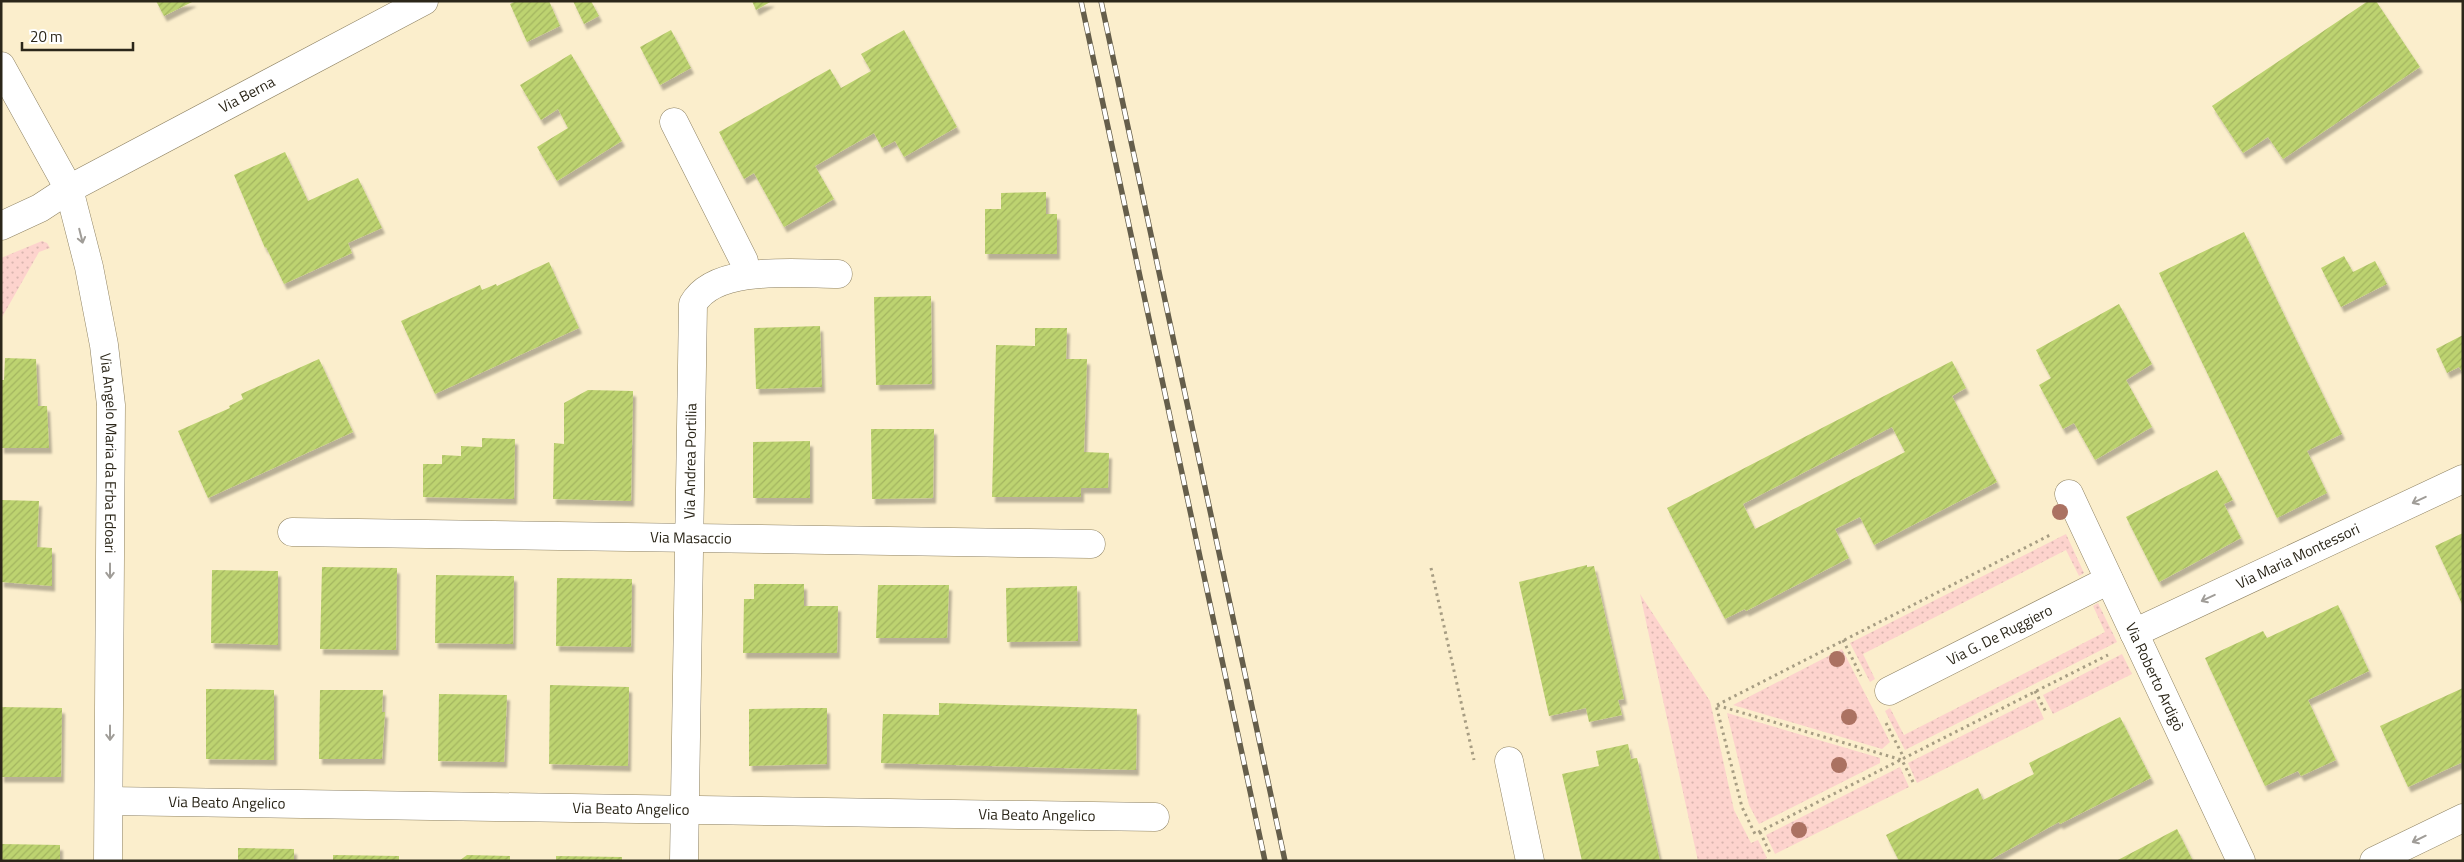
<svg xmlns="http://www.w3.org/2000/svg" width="2464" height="862" viewBox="0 0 2464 862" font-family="'Titillium Web',sans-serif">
<defs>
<pattern id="grass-dots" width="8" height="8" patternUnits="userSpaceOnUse" patternTransform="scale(1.25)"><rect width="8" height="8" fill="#fdd3cd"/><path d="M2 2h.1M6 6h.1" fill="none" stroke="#d9b5af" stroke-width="1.8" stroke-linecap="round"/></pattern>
<pattern id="building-hatch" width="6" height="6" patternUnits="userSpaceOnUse" patternTransform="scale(1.25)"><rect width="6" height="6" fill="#bdd370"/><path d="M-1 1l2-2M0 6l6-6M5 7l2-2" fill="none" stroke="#a3b560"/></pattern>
<filter id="shadow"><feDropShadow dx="3" dy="5.5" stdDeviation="1" flood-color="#0004"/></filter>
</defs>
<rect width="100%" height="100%" fill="#fbeecc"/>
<path fill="url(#grass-dots)" d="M 42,241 L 47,243 L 50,248 L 39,252 L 1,319 L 1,258 Z
M 2066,534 L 2084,573 L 2079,576 L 2066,550 L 1863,654 L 1875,679 L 1870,682 L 1850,643 Z
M 1640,594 L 1710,701 L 1734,810 L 1751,843 L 1758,840 L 1767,858 L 1762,861 L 1698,861 Z
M 2098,603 L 2117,642 L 1905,750 L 1885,711 L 1890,708 L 1904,735 L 2105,632 L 2093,606 Z
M 1842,649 L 1890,742 L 1882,749 L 1733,705 Z
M 2122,654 L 2132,674 L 2053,714 L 2043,695 Z
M 2035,699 L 2044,719 L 1917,783 L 1908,763 Z
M 1727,713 L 1880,758 L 1880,763 L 1759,824 L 1749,805 Z
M 1900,767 L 1909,787 L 1775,854 L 1766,835 Z"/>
<path fill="url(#building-hatch)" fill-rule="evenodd" filter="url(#shadow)" d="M 156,1 L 194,1 L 164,16 Z
M 516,1 L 549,1 L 560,26 L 527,42 L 510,4 Z
M 573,1 L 591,1 L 599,16 L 584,24 Z
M 752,1 L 772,1 L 756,10 Z
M 2368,1 L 2376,1 L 2420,67 L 2283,159 L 2268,137 L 2243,153 L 2212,106 Z
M 671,30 L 691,68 L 660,85 L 640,47 Z
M 904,30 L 957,127 L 904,157 L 895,141 L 882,148 L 874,133 L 815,166 L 834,199 L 784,227 L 754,173 L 744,179 L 719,132 L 830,69 L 841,88 L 871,71 L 861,54 Z
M 571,54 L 622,141 L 557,181 L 537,147 L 568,128 L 558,109 L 541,120 L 520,85 Z
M 285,152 L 308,201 L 358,178 L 382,228 L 348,243 L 352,253 L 284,284 L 266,247 L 265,248 L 234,175 Z
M 1046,192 L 1046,214 L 1057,214 L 1057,254 L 985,254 L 985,209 L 1001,209 L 1001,193 Z
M 2244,232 L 2342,434 L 2307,451 L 2327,493 L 2277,518 L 2159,273 Z
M 2344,256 L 2353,272 L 2375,261 L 2387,284 L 2341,307 L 2321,268 Z
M 549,262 L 579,328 L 435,394 L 401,321 L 480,285 L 482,290 L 496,284 L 497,286 Z
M 931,296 L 932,384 L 876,385 L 874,297 Z
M 2119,304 L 2152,364 L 2126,380 L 2152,427 L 2095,460 L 2074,423 L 2063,429 L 2039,385 L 2051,378 L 2036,350 Z
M 820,326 L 822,387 L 756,389 L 754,328 Z
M 1035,328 L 1067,328 L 1066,359 L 1087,359 L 1084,452 L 1109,453 L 1108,488 L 1081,488 L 1081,497 L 992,497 L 996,345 L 1035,346 Z
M 2463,335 L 2463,373 L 2459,367 L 2447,373 L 2436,349 Z
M 5,358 L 36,359 L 38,406 L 47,406 L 49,448 L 1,448 L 1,380 L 4,380 Z
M 319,359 L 353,432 L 208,498 L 178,431 L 230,408 L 229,406 L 243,399 L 241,394 Z
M 1952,361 L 1966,388 L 1952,396 L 1997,482 L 1874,545 L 1860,517 L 1835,529 L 1849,558 L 1746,611 L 1745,609 L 1725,619 L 1667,508 ZM 1892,427 L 1905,452 L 1755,529 L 1743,504 Z
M 588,390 L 633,391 L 631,501 L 553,499 L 554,443 L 564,444 L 564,403 Z
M 871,429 L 934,429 L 933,498 L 872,499 Z
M 482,438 L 515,439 L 514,499 L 423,497 L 423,464 L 442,464 L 442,455 L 461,456 L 461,446 L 482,447 Z
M 810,441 L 810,498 L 753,498 L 753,442 Z
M 2217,470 L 2233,500 L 2224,504 L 2241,538 L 2159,582 L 2126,517 Z
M 1,500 L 39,501 L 37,547 L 52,548 L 52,586 L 1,582 Z
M 2463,533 L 2463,606 L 2435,546 Z
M 1587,565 L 1587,567 L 1594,566 L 1624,699 L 1618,700 L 1622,715 L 1589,722 L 1586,708 L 1549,716 L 1519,582 Z
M 322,567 L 397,568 L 396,650 L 320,649 Z
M 212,570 L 278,571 L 278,645 L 211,643 Z
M 436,575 L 514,576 L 513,644 L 435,643 Z
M 557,578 L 632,579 L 631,647 L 556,646 Z
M 754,584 L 804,584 L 804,606 L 838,606 L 837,653 L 743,653 L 744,599 L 754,599 Z
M 878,585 L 949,585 L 947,638 L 876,638 Z
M 1077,586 L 1078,641 L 1007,642 L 1006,588 Z
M 2338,605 L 2369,671 L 2308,700 L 2336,760 L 2301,776 L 2298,771 L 2265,786 L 2205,658 L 2263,631 L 2267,638 Z
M 550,685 L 629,687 L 628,766 L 549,764 Z
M 2463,688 L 2463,762 L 2408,787 L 2380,726 Z
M 206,689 L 274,690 L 274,760 L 206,759 Z
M 320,690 L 383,690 L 382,712 L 385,712 L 382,759 L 319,759 Z
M 439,694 L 507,695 L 504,762 L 438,761 Z
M 939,703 L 1137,709 L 1136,770 L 881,763 L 883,714 L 939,715 Z
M 1,707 L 62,708 L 61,777 L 1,777 Z
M 802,708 L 827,708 L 827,764 L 749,766 L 749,709 Z
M 2120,717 L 2151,778 L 2060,824 L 2059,822 L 1988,861 L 1899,861 L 1886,835 L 1978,788 L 1983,800 L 2034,774 L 2029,763 Z
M 1628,744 L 1631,759 L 1637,758 L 1660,861 L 1582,861 L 1562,774 L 1599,766 L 1596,751 Z
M 2177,829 L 2193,861 L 2116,861 Z
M 1,844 L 60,845 L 60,861 L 1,861 Z
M 238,848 L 294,849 L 294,861 L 238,861 Z
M 333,855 L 399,856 L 399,861 L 333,861 Z
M 467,855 L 510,856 L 510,861 L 459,861 Z
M 556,856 L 622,857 L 622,861 L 556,861 Z"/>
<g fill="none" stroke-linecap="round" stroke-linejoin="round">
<g stroke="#8e8263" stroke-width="29">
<g id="minor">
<path id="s1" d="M 1,66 L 69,189 L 89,267 L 104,345 L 111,405 L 108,861"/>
<path d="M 674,122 L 744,261 L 745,275"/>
<path id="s2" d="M 1,226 L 40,208 L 69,189 L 424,1"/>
<path id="s3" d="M 2069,494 L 2241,861"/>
<path id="s4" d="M 292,532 L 1091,544"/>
<path id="s5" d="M 2134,633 L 2463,479"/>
<path id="s6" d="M 1889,691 L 2109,580"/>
<path d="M 1509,761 L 1530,861"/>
<path id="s7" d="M 109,801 L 1155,817"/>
<path id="s8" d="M 684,861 L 693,304 C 715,264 799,274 838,274"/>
<path d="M 2374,861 L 2463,818"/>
</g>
</g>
<path stroke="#a79d83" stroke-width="3" stroke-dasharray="2.5 4" stroke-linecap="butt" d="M 1431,568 L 1474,760
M 1843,640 L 1861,676
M 2035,691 L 2047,714
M 1717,705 L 2052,534
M 1886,723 L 1904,758
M 1913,782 L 1902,760 L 1716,705 L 1742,807 L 1755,834 C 1873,774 1990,714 2108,655
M 1760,832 L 1771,855"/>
<use href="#minor" stroke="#fff" stroke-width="28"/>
<g stroke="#655e4b" stroke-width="5.5">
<path id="rail" d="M 1081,1 L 1265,861
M 1101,1 L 1285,861"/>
</g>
<use href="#rail" stroke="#fff" stroke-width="4" stroke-dasharray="11" stroke-linecap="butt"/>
</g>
<g fill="#ab7262">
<circle cx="2060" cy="512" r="8"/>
<circle cx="1837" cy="659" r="8"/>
<circle cx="1849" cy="717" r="8"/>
<circle cx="1839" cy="765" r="8"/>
<circle cx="1799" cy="830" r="8"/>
</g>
<defs><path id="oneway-shaft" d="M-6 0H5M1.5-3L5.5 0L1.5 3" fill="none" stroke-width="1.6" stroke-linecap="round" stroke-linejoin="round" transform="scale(1.25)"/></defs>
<g stroke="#a09d98">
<use href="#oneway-shaft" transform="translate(81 236) rotate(76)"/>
<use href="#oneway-shaft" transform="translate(2419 500) rotate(155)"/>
<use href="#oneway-shaft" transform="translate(110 571) rotate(90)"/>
<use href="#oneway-shaft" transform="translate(2208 598) rotate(155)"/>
<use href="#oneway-shaft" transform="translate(110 733) rotate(90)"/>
<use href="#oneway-shaft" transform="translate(2419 839) rotate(154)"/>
</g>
<g text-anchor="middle" stroke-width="4" stroke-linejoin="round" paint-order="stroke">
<g font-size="15" fill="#2b2619" stroke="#fff">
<text dy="5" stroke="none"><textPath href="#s2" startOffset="279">Via Berna</textPath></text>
<text dy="5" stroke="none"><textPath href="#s1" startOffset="409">Via Angelo Maria da Erba Edoari</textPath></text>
<text dy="5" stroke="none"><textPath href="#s8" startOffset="400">Via Andrea Portilia</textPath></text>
<text dy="5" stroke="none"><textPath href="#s4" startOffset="399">Via Masaccio</textPath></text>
<text dy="5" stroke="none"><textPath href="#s5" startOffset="181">Via Maria Montessori</textPath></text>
<text dy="5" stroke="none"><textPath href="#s6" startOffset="124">Via G. De Ruggiero</textPath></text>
<text dy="5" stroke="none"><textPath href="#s3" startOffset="202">Via Roberto Ardigò</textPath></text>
<text dy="5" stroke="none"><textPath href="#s7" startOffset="118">Via Beato Angelico</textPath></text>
<text dy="5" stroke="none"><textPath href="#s7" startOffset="522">Via Beato Angelico</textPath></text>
<text dy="5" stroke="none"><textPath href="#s7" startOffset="928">Via Beato Angelico</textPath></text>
</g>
</g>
<rect width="2464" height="862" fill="none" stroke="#2b2619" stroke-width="5"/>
<path d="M22 42v8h111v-8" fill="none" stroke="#2b2619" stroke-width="2.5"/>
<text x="30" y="42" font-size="15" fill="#2b2619" stroke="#ffffff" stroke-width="4" paint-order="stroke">20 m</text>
</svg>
